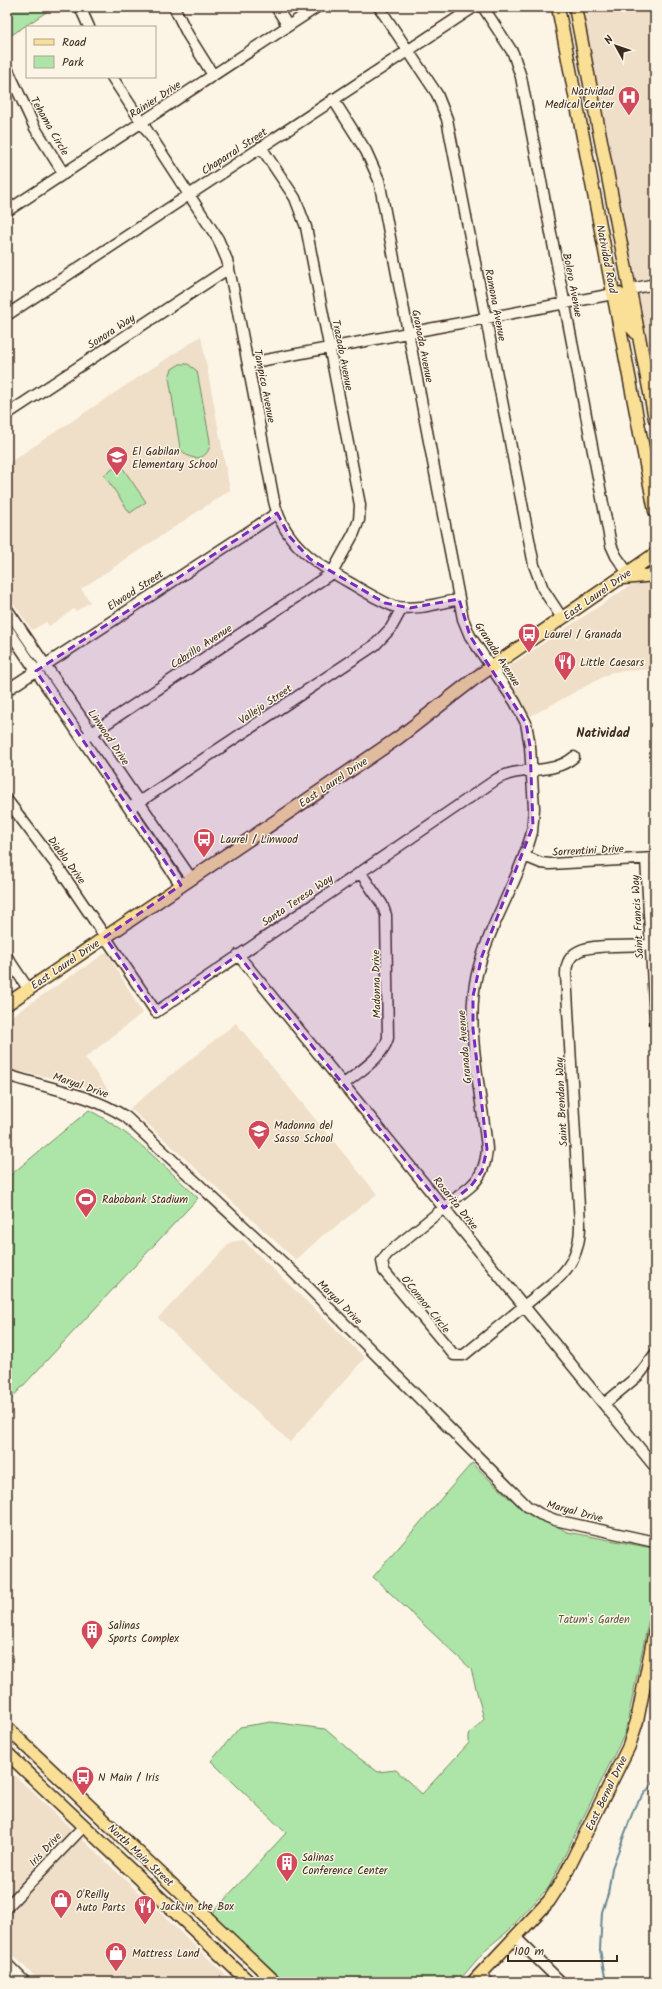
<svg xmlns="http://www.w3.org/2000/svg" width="662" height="1989" viewBox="0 0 662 1989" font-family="Kalam,sans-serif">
<rect width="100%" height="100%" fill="#fcf5e5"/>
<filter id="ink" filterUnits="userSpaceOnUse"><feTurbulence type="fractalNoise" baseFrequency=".025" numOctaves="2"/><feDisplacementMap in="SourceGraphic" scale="8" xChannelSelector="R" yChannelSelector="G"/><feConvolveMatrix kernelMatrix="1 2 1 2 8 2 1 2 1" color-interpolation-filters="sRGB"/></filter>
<g filter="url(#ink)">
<path fill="#efdec8" d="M 582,7 L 655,7 L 655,379 L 626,228 Z
M 201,336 L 230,490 L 81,589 L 90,602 L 76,611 L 74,609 L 49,626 L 46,622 L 32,630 L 7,594 L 7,464 Z
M 655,569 L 655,669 L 612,672 L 525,719 L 499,673 Z
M 107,952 L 142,1013 L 85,1058 L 112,1095 L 65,1080 L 15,1071 L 7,1067 L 7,1019 Z
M 236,1023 L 377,1194 L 334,1228 L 322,1236 L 296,1260 L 130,1108 Z
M 243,1240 L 365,1358 L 290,1442 L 158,1318 L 231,1242 Z
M 7,1768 L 233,1982 L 41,1982 L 7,1950 Z"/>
<path fill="#ade5a8" stroke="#748863" d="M 7,7 L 54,7 L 7,38 Z
M 180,364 L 188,364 L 197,371 L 210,441 C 211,460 190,464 180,448 L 169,377 L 172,369 Z
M 120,464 L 146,502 L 130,513 L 104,475 Z
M 89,1110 C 132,1132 164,1166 198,1198 L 7,1403 L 7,1178 Z
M 472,1463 L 509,1498 L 567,1532 L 652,1548 L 655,1550 L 655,1589 L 625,1733 L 549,1887 L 507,1932 L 487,1948 L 458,1982 L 283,1982 L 212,1913 L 286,1833 L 211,1761 L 240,1727 L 271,1722 L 325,1729 L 355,1755 L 378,1772 L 396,1770 L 422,1794 L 469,1743 L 469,1735 L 484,1719 L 471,1669 L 373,1577 Z"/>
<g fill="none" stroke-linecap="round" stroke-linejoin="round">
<path stroke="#658794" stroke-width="2" d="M 606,1982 L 600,1950 L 602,1912 L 608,1894 L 612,1868 L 635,1806 L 655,1780"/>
<g stroke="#3b2a1e" stroke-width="13">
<path id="minor" d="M 80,7 L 89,27
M 174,7 L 188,35 L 213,75
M 276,7 L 288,26
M 379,7 L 437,94 L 447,119 L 534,565 L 543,589 L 562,618
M 483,7 L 513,53 L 521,77 L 611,545 L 616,556 L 628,573
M 7,68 L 35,128 L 64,174
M 112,77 L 218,239 L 227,260 L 236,302 L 274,501 C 284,544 316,564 352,584 C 365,592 379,600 393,606 C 415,611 437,604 459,599
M 333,99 L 366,151 L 379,180 L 463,619 L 470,636 L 515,702 L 526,723 L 530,746 L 534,808 L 532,832 C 519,881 489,924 477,974 C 464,1026 482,1095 487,1149 C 486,1163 482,1176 471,1186 L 387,1254 L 382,1261 L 384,1271 L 454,1355 L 464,1355 L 557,1279 C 573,1265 580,1247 580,1225 L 566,974 C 566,964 569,956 579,951 C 591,944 635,946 651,945
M 7,211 L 317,7
M 631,289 L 655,284
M 7,315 L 474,7
M 249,363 L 613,294
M 7,414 L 229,268
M 7,609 L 191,878
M 7,628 L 181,885
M 7,690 L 277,513
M 83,739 L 332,573 L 354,533 L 359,520 L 360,505 L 306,227 L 295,198 L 261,147
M 7,800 L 60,870 L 156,1012 L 497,779 C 521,765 552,776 574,757
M 130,808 L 375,645 L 391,628 L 402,608
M 524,856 L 541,863 L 550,864 L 655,858
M 646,859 L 655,1022
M 238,955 L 655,1467
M 7,957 L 29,990
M 7,1075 C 49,1089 88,1093 126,1117 L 293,1272 L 527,1506 L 540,1514 L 555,1520 L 655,1542
M 343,1085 C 359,1071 382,1059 388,1038 L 386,915 L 382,904 L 360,872
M 604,1404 L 639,1375 L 655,1354
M 7,1907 L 84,1826
M 515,1937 L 561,1982
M 7,1964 L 25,1982
M 480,1974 L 488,1982"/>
</g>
<g stroke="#3b2a1e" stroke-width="15">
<path id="major" d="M 558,7 L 655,511
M 575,7 L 655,419
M 613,294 L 617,293 L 623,297 L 628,324 L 639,336
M 623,578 L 655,575
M 7,1004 L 398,738 L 474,679 L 655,554
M 7,1728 L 275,1982
M 7,1753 L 249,1982
M 473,1982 L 549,1901 L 562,1881 L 629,1746 L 637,1721 L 655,1630"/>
</g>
<use href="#minor" stroke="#fcf5e5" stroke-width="10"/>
<use href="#major" stroke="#fadf96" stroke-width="12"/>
</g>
</g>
<path fill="#7b2cbf" fill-opacity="0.2" stroke="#7b2cbf" stroke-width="3" stroke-dasharray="8 5" stroke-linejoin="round" d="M 277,513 L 290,537 L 310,559 L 385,603 L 410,608 L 459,599 L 470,636 L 526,723 L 530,746 L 533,826 L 482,956 L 473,996 L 473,1029 L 487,1149 L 482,1171 L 471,1186 L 444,1208 L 238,955 L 156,1012 L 105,937 L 181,885 L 36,671 Z"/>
<defs>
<g id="hospital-pin" transform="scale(1.15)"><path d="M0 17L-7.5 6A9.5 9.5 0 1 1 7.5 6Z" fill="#d1495b" stroke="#fcf5e5"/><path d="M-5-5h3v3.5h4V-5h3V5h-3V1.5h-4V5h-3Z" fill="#fff"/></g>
<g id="school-pin" transform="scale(1.15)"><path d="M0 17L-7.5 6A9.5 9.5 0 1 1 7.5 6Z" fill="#d1495b" stroke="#fcf5e5"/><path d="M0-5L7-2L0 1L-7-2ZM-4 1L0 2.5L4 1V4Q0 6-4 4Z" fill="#fff"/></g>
<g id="bus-pin" transform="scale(1.15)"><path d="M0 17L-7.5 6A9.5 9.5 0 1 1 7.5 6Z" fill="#d1495b" stroke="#fcf5e5"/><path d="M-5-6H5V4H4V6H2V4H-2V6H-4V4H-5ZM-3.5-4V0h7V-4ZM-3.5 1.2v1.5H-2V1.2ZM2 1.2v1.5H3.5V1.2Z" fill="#fff"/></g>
<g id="restaurant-pin" transform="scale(1.15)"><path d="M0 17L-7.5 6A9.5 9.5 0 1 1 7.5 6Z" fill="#d1495b" stroke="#fcf5e5"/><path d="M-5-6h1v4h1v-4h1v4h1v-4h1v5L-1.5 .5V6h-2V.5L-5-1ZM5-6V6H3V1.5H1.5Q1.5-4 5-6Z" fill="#fff"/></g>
<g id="stadium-pin" transform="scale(1.15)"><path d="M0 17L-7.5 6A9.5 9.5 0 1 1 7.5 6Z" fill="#d1495b" stroke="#fcf5e5"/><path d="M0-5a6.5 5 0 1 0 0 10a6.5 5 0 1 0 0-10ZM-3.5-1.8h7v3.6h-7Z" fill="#fff"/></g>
<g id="building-pin" transform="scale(1.15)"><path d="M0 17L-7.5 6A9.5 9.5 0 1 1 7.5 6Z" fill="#d1495b" stroke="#fcf5e5"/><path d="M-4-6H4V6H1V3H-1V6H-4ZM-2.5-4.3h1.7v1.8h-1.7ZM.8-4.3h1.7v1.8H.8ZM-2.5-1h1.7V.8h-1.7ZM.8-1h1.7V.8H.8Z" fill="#fff"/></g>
<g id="shop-pin" transform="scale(1.15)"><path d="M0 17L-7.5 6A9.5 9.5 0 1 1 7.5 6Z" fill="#d1495b" stroke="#fcf5e5"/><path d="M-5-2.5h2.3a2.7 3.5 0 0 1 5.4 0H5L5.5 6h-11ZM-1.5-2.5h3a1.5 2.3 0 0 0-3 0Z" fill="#fff"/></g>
</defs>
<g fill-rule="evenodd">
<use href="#hospital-pin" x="629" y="97"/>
<use href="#school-pin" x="117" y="457"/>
<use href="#bus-pin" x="529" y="634"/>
<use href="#restaurant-pin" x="565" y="662"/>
<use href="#bus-pin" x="204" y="839"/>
<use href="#school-pin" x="259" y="1131"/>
<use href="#stadium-pin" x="86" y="1199"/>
<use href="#building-pin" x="92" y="1631"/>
<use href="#bus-pin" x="83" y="1777"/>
<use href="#building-pin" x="287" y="1863"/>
<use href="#shop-pin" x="61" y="1900"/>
<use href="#restaurant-pin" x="145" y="1906"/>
<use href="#shop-pin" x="116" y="1953"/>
</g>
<g text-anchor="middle" stroke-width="3" stroke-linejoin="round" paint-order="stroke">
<g font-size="11" fill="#3b2a1e" stroke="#fcf5e5" text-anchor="start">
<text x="614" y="95" text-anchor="end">Natividad<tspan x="614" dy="13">Medical Center</tspan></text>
<text x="132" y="455">El Gabilan<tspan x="132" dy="13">Elementary School</tspan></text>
<text x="544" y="638">Laurel / Granada</text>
<text x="580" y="666">Little Caesars</text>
<text x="220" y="843">Laurel / Linwood</text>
<text x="274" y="1129">Madonna del<tspan x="274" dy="13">Sasso School</tspan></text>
<text x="102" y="1203">Rabobank Stadium</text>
<text x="108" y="1629">Salinas<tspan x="108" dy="13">Sports Complex</tspan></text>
<text x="98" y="1781">N Main / Iris</text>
<text x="302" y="1861">Salinas<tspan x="302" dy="13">Conference Center</tspan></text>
<text x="76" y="1898">O'Reilly<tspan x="76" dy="13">Auto Parts</tspan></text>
<text x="160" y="1910">Jack in the Box</text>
<text x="132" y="1957">Mattress Land</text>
</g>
<g font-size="11" fill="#3b2a1e" stroke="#fcf5e5">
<text transform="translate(155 99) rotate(-33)" y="4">Rainier Drive</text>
<text transform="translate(50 126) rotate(60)" y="4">Tehama Circle</text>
<text transform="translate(234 151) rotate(-33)" y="4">Chaparral Street</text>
<text transform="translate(607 259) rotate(79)" y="4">Natividad Road</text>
<text transform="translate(573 285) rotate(79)" y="4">Bolero Avenue</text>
<text transform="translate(496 305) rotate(79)" y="4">Ramona Avenue</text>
<text transform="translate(111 331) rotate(-33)" y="4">Sonora Way</text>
<text transform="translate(423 346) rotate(79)" y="4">Granada Avenue</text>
<text transform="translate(343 355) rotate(79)" y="4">Trazado Avenue</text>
<text transform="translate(265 386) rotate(79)" y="4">Tampico Avenue</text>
<text transform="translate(135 590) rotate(-33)" y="4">Elwood Street</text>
<text transform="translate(597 594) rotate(-35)" y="4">East Laurel Drive</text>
<text transform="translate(201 646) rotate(-33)" y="4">Cabrillo Avenue</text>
<text transform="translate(498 654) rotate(57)" y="4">Granada Avenue</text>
<text transform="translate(265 704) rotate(-34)" y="4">Vallejo Street</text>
<text transform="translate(109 737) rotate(56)" y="4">Linwood Drive</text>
<text transform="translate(333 782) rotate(-34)" y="4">East Laurel Drive</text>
<text transform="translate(588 850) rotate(-3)" y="4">Sorrentini Drive</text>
<text transform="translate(67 860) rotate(54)" y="4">Diablo Drive</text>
<text transform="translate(297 900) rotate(-34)" y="4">Santa Teresa Way</text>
<text transform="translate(637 917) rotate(-93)" y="4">Saint Francis Way</text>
<text transform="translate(65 964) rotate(-34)" y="4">East Laurel Drive</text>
<text transform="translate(376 984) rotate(-91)" y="4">Madonna Drive</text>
<text transform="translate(464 1047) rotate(-95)" y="4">Granada Avenue</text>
<text transform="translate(81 1085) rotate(19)" y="4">Maryal Drive</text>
<text transform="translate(561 1102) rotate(-93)" y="4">Saint Brendan Way</text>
<text transform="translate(456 1203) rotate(51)" y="4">Rosarita Drive</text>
<text transform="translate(340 1302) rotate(45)" y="4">Maryal Drive</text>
<text transform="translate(426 1304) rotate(51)" y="4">O'Connor Circle</text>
<text transform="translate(575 1511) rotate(15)" y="4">Maryal Drive</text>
<text transform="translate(606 1793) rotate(-64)" y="4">East Bernal Drive</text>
<text transform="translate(45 1849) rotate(-47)" y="4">Iris Drive</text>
<text transform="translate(141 1855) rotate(43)" y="4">North Main Street</text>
</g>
<g font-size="11" fill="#585940" stroke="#fcf5e5">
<text x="594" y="1623">Tatum's Garden</text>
</g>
<g font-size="13" font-weight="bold" fill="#3b2a1e" stroke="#fcf5e5">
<text x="603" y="737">Natividad</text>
</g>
</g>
<rect width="662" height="1989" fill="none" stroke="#fcf5e5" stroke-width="24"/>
<rect x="12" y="12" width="638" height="1965" fill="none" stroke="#3b2a1e" stroke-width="1.5" filter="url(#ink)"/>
<rect x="26" y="26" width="130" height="52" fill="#fcf5e5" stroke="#afa495"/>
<rect x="34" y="39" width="20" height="6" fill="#fadf96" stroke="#afa495"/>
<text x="62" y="46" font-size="12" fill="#3b2a1e">Road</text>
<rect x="34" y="56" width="20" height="12" fill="#ade5a8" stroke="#afa495"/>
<text x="62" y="66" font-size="12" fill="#3b2a1e">Park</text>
<g transform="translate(616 46) rotate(310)" stroke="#fcf5e5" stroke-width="3" paint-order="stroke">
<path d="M0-3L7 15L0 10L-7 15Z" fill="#3b2a1e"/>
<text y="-6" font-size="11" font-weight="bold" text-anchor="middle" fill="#3b2a1e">N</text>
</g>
<path d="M508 1955v6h109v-6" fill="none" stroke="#3b2a1e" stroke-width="2"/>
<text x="514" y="1955" font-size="12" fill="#3b2a1e" stroke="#fcf5e5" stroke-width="3" paint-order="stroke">100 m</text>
</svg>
